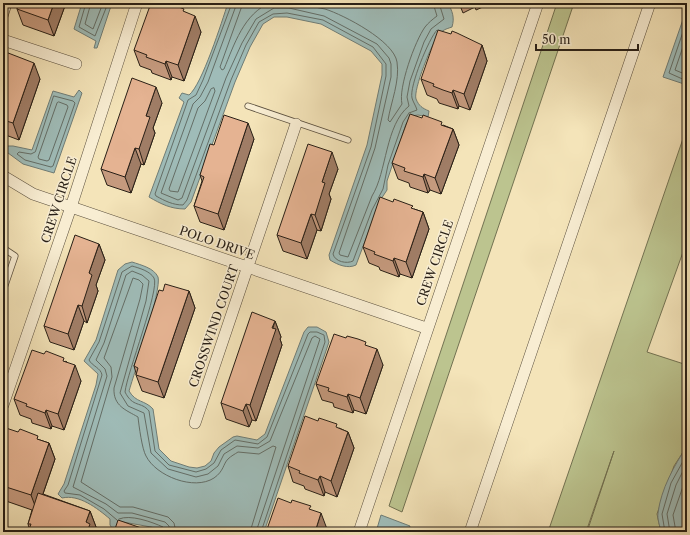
<svg xmlns="http://www.w3.org/2000/svg" width="690" height="535" viewBox="0 0 690 535" font-family="'Libre Caslon Text',serif">
<rect width="100%" height="100%" fill="#f4e4b9"/>
<filter id="stains"><feTurbulence type="fractalNoise" baseFrequency=".005" numOctaves="4"/><feColorMatrix values="0 0 0 0 .2 0 0 0 0 .09 0 0 0 0 .02 0 0 0 .5 -.17"/></filter>
<radialGradient id="worn" r=".72"><stop offset=".6" stop-color="#630" stop-opacity="0"/><stop offset="1" stop-color="#630" stop-opacity=".3"/></radialGradient>
<path fill="#bcc48f" stroke="#727252" d="M 557,3 L 574,3 L 402,512 L 389,506 Z
M 687,127 L 687,241 L 647,352 L 687,365 L 687,446 L 674,466 L 657,514 L 661,532 L 587,532 L 614,451 L 586,532 L 548,532 Z"/>
<path fill="#9fbcb8" stroke="#6f7d77" d="M 82,3 L 112,3 L 97,48 L 94,48 L 96,41 L 74,29 Z
M 228,3 L 448,3 C 452,11 455,17 452,27 C 446,29 442,30 439,35 C 432,42 413,90 416,99 C 419,106 422,108 429,111 L 428,117 L 418,115 L 412,116 L 406,124 L 387,181 L 387,190 L 381,199 L 356,265 C 348,269 338,265 330,260 L 329,255 L 367,145 L 382,75 L 382,64 L 371,51 L 321,24 L 287,17 L 274,17 L 263,24 L 250,47 L 235,82 L 191,202 L 185,209 C 171,209 161,204 149,197 L 184,102 L 179,98 L 182,93 L 189,95 C 202,85 222,21 228,3 Z
M 687,8 L 687,85 L 663,77 Z
M 79,90 L 82,93 L 54,173 L 23,164 L 4,150 L 5,146 L 13,146 L 32,150 L 53,91 L 74,97 Z
M 132,262 C 141,265 154,268 158,277 C 162,289 134,374 129,391 C 136,403 145,400 153,409 L 159,449 L 171,461 L 189,467 L 197,468 L 205,466 L 211,461 L 214,453 L 219,447 L 233,437 L 237,436 L 257,440 L 265,434 L 304,332 L 308,327 L 317,327 L 326,332 L 329,342 L 264,532 L 167,532 L 151,527 L 123,522 L 113,530 L 110,525 L 110,519 C 97,508 79,494 62,498 L 58,494 L 64,484 L 96,385 L 98,374 L 84,361 L 96,340 L 118,270 L 125,264 Z
M 687,446 L 687,532 L 661,532 C 660,526 657,519 658,513 C 661,489 674,466 687,446 Z
M 381,515 L 410,526 L 408,532 L 376,532 Z"/>
<g fill="none" stroke-linecap="round" stroke-linejoin="round">
<path stroke="#646e67" stroke-width="1" d="M 86,3 L 79,27 L 95,36 L 108,3
M 91,3 L 85,24 L 93,29 L 103,3
M 232,3 L 203,80 L 196,95 L 188,100 L 155,194 L 156,196 C 165,201 173,205 183,205 L 187,200 L 231,80 L 246,45 L 259,22 L 273,14 L 287,13 L 323,20 L 373,47 L 386,64 L 386,76 L 371,147 L 333,254 C 335,262 347,264 353,261 L 372,210 L 383,189 L 388,165 L 403,122 L 409,113
M 237,3 L 208,82 L 200,97 L 193,104 L 161,193 L 178,200 L 182,198 L 226,78 L 242,43 L 256,19 L 274,8 L 289,8 L 324,16 L 377,44 L 389,58 L 391,64 L 391,77 L 375,148 L 339,253 L 340,255 L 348,257 L 372,196 C 387,172 385,125 409,106 L 407,97 L 410,81 L 424,42 L 431,29 L 444,19 L 439,3
M 243,3 L 220,67 L 222,70 L 224,69 C 234,45 244,13 270,3
M 294,3 C 304,5 315,7 325,9 C 344,15 394,41 397,62 C 400,81 391,102 388,120 L 390,122 L 402,104 C 398,88 415,41 425,27 C 428,23 433,19 437,16 L 433,3
M 687,20 L 669,73 L 687,81
M 687,35 L 675,70 L 687,75
M 214,88 L 215,91 L 178,192 L 170,191 L 169,189 L 198,108 L 205,101 L 211,89 Z
M 54,96 L 73,101 L 75,103 L 53,166 L 51,167 L 25,160 L 17,154 L 19,152 L 31,154 L 35,152 Z
M 59,102 L 67,105 L 68,107 L 49,160 L 47,161 L 39,159 L 38,157 L 57,103 Z
M 409,113 L 417,110 C 416,106 413,102 412,98 C 409,87 429,38 437,30
M 119,519 C 130,514 152,522 163,527 L 165,532
M 117,520 L 104,509 L 80,495 L 65,493 L 64,491 L 68,485 L 102,375 C 101,368 92,366 89,360 L 99,342 L 122,272 L 132,266 C 139,268 150,271 154,278 C 160,289 127,373 125,392 C 133,408 141,401 149,411 L 155,451 L 169,465 L 196,472 L 206,469 L 214,463 L 221,450 L 235,440 L 258,444 L 267,437 L 308,334 L 310,332 L 317,332 L 324,335 L 325,342 L 261,532
M 170,532 L 169,526 L 165,522 L 132,513 L 118,513 L 106,504 L 73,487 L 107,376 L 105,369 L 96,360 L 104,343 L 126,275 L 132,271 L 142,275 L 149,281 L 146,301 L 120,393 L 128,406 L 144,413 L 151,453 L 168,469 L 196,477 L 208,474 L 218,466 L 224,454 L 237,446 L 258,448 L 270,441 L 312,338 L 315,336 L 320,339 L 256,532
M 176,532 L 174,523 L 168,517 L 133,507 L 120,507 L 81,482 L 112,377 L 111,367 L 104,358 L 133,278 L 139,280 L 143,284 L 140,299 L 114,388 C 113,406 126,410 138,417 C 139,426 142,449 146,456 C 156,476 194,491 214,478 C 224,471 223,464 228,459 C 231,456 235,454 238,452 L 259,454 L 273,446 L 276,447 L 250,532
M 665,532 L 662,514 L 671,483 L 687,454
M 670,532 L 667,514 L 676,485 L 687,463
M 676,532 L 673,515 L 687,475"/>
<g stroke="#5b503f" stroke-width="7">
<path id="lane" d="M 3,22 L 9,3
M 248,106 L 348,140
M 3,248 L 15,256 L 3,291"/>
</g>
<g stroke="#5b503f" stroke-width="12">
<path id="street" d="M 3,40 L 76,64
M 3,176 L 33,194 L 426,328
M 3,405 L 71,207 L 137,3
M 195,423 L 296,124
M 359,532 L 538,3
M 470,532 L 650,3"/>
</g>
<use href="#lane" stroke="#f8edd2" stroke-width="5.5"/>
<use href="#street" stroke="#f8edd2" stroke-width="11"/>
</g>
<path fill="#c59a7e" stroke="#281f16" d="M 19,3 L 66,3 L 54,36 L 23,25 L 17,9 Z
M 459,3 L 492,3 L 476,10 L 475,7 L 463,13 Z
M 185,12 L 201,32 L 184,81 L 172,77 L 171,80 L 152,73 L 151,70 L 140,66 L 134,50 Z
M 482,45 L 487,61 L 470,110 L 459,106 L 458,109 L 439,103 L 437,99 L 427,95 L 421,79 Z
M 3,51 L 40,79 L 19,140 L 3,134 Z
M 162,103 L 153,128 L 155,133 L 144,165 L 141,164 L 131,193 L 107,185 L 101,169 Z
M 443,125 L 453,129 L 459,145 L 441,194 L 430,190 L 428,193 L 410,187 L 409,183 L 398,179 L 392,163 Z
M 254,139 L 224,230 L 200,222 L 194,206 L 202,181 L 200,175 L 214,145 Z
M 338,169 L 329,194 L 331,199 L 321,231 L 317,230 L 307,259 L 283,251 L 277,235 Z
M 414,209 L 423,212 L 429,229 L 412,278 L 400,274 L 399,277 L 380,270 L 379,267 L 369,263 L 363,247 Z
M 99,244 L 105,260 L 96,285 L 98,291 L 87,323 L 84,321 L 74,350 L 50,342 L 44,326 Z
M 163,291 L 189,291 L 195,308 L 164,398 L 142,391 L 136,375 L 136,373 L 134,366 Z
M 275,321 L 281,337 L 280,339 L 282,345 L 256,421 L 252,420 L 249,427 L 226,419 L 221,403 Z
M 367,346 L 383,365 L 366,414 L 354,410 L 353,413 L 334,407 L 333,403 L 322,400 L 316,384 Z
M 66,361 L 81,381 L 64,430 L 52,426 L 51,429 L 32,423 L 31,419 L 20,415 L 14,399 Z
M 339,428 L 348,432 L 354,448 L 337,497 L 325,492 L 324,496 L 305,489 L 304,486 L 293,482 L 288,466 Z
M 3,436 L 40,440 L 49,443 L 55,459 L 43,494 L 90,511 L 96,527 L 29,528 L 28,524 L 32,510 L 6,501 L 5,497 L 3,497 Z"/>
<path fill="#a07d66" stroke="#281f16" d="M 54,3 L 66,3 L 54,36 L 48,20 Z
M 195,16 L 201,32 L 184,81 L 178,65 Z
M 482,45 L 487,61 L 470,110 L 464,94 Z
M 166,61 L 172,77 L 171,80 L 165,64 Z
M 34,63 L 40,79 L 19,140 L 13,123 Z
M 156,87 L 162,103 L 153,128 L 155,133 L 144,165 L 139,149 L 146,116 Z
M 453,90 L 459,106 L 458,109 L 452,93 Z
M 248,123 L 254,139 L 224,230 L 218,214 Z
M 453,129 L 459,145 L 441,194 L 435,178 Z
M 135,148 L 141,164 L 131,193 L 125,177 Z
M 332,152 L 338,169 L 329,194 L 331,199 L 321,231 L 315,215 L 322,182 Z
M 424,174 L 430,190 L 428,193 L 423,177 Z
M 423,212 L 429,229 L 412,278 L 406,262 Z
M 311,214 L 317,230 L 307,259 L 301,243 Z
M 99,244 L 105,260 L 96,285 L 98,291 L 87,323 L 82,306 L 89,273 Z
M 394,258 L 400,274 L 399,277 L 393,261 Z
M 189,291 L 195,308 L 164,398 L 158,382 Z
M 78,305 L 84,321 L 74,350 L 68,334 Z
M 275,321 L 281,337 L 280,339 L 282,345 L 256,421 L 250,405 Z
M 377,349 L 383,365 L 366,414 L 360,398 Z
M 75,365 L 81,381 L 64,430 L 58,414 Z
M 348,394 L 354,410 L 353,413 L 347,397 Z
M 246,404 L 252,420 L 249,427 L 243,411 Z
M 46,410 L 52,426 L 51,429 L 45,413 Z
M 348,432 L 354,448 L 337,497 L 331,481 Z
M 49,443 L 55,459 L 37,511 L 31,495 Z
M 320,476 L 325,492 L 324,496 L 318,480 Z
M 90,511 L 96,527 L 95,532 L 87,532 L 86,522 Z
M 321,513 L 327,529 L 326,532 L 315,532 Z"/>
<path fill="#e5b392" stroke="#281f16" d="M 19,3 L 54,3 L 48,20 L 17,9 Z
M 151,3 L 159,3 L 164,5 L 165,3 L 168,3 L 184,9 L 183,11 L 195,16 L 178,65 L 166,61 L 165,64 L 146,57 L 147,55 L 134,50 Z
M 438,30 L 451,34 L 452,31 L 457,33 L 482,45 L 464,94 L 453,90 L 452,93 L 443,90 L 433,86 L 434,84 L 421,79 Z
M 3,51 L 34,63 L 13,123 L 3,120 Z
M 132,78 L 156,87 L 146,116 L 150,117 L 139,149 L 135,148 L 125,177 L 101,169 Z
M 410,114 L 422,118 L 423,115 L 442,122 L 441,125 L 453,129 L 435,178 L 424,174 L 423,177 L 404,171 L 405,168 L 392,163 Z
M 224,115 L 248,123 L 218,214 L 194,206 L 204,177 L 200,175 L 210,144 L 214,145 Z
M 308,144 L 332,152 L 322,182 L 325,183 L 315,215 L 311,214 L 301,243 L 277,235 Z
M 380,197 L 393,202 L 394,199 L 413,206 L 411,208 L 423,212 L 406,262 L 394,258 L 393,261 L 374,254 L 375,252 L 363,247 Z
M 75,235 L 99,244 L 89,273 L 92,275 L 82,306 L 78,305 L 68,334 L 44,326 Z
M 165,284 L 189,291 L 158,382 L 136,375 L 138,368 L 134,366 L 159,290 L 163,291 Z
M 252,312 L 275,321 L 272,328 L 276,329 L 250,405 L 246,404 L 243,411 L 221,403 Z
M 334,334 L 346,338 L 347,336 L 358,339 L 366,342 L 365,345 L 377,349 L 360,398 L 348,394 L 347,397 L 328,391 L 329,388 L 316,384 Z
M 32,350 L 44,354 L 46,351 L 64,358 L 63,361 L 75,365 L 58,414 L 46,410 L 45,413 L 26,406 L 27,404 L 14,399 Z
M 305,416 L 318,421 L 319,418 L 337,424 L 336,427 L 348,432 L 331,481 L 320,476 L 318,480 L 299,473 L 300,471 L 288,466 Z
M 6,428 L 18,432 L 20,429 L 38,436 L 37,439 L 49,443 L 31,495 L 3,486 L 3,436 Z
M 38,493 L 90,511 L 86,522 L 90,524 L 87,532 L 28,532 L 31,524 L 28,524 Z
M 278,498 L 291,503 L 292,500 L 311,506 L 309,509 L 321,513 L 315,532 L 266,532 Z
M 118,520 L 153,532 L 111,532 L 111,531 L 114,532 Z"/>
<g text-anchor="middle" stroke-width="3" stroke-linejoin="round" paint-order="stroke">
<g font-size="12" fill="#281f16" stroke="#f8edd2">
<text transform="translate(59 200) rotate(-72)" y="4">CREW CIRCLE</text>
<text transform="translate(217 243) rotate(19)" y="4">POLO DRIVE</text>
<text transform="translate(435 263) rotate(-71)" y="4">CREW CIRCLE</text>
<text transform="translate(214 326) rotate(-71)" y="4">CROSSWIND COURT</text>
</g>
</g>
<rect width="690" height="535" fill="none" stroke="#f4e4b9" stroke-width="16"/>
<rect x="4" y="4" width="682" height="527" fill="none" stroke="#281f16" stroke-width="2"/>
<rect x="8" y="8" width="674" height="519" fill="none" stroke="#281f16"/>
<path d="M536 44v6h102v-6" fill="none" stroke="#281f16" stroke-width="2"/>
<text x="542" y="44" font-size="12" fill="#281f16" stroke="#f8edd2" stroke-width="3" paint-order="stroke">50 m</text>
<rect width="100%" height="100%" filter="url(#stains)"/>
<rect width="100%" height="100%" fill="url(#worn)"/>
</svg>
